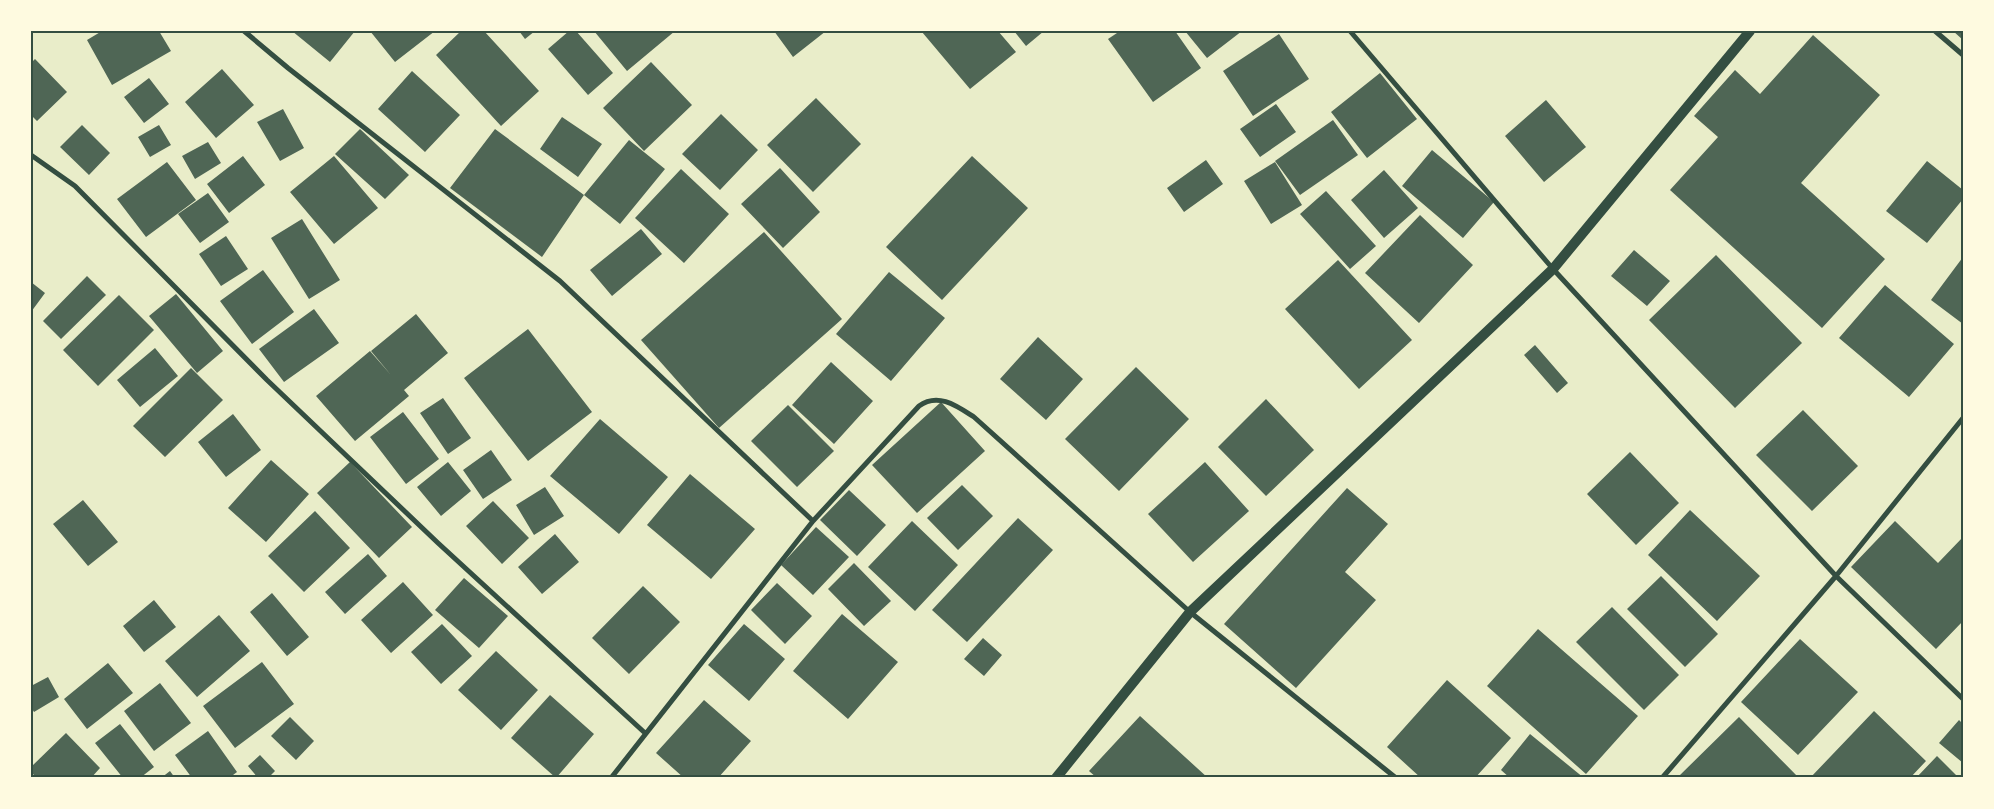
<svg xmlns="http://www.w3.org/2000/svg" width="1994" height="809" viewBox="0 0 1994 809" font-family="'Fira Sans Condensed',sans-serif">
<rect width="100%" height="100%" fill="#e9edc9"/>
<path fill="#4f6655" d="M 102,31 L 159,31 L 171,51 L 112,85 L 87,40 Z
M 292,31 L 355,31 L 330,62 Z
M 370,31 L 435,31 L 395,62 Z
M 461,31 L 484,31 L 539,91 L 501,126 L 436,55 Z
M 519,31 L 535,31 L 525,39 Z
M 569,31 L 576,31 L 613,73 L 588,95 L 548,49 Z
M 594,31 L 675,31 L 627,71 Z
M 774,31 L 826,31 L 793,57 Z
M 923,31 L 998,31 L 1016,52 L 970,89 L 922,32 Z
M 1014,31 L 1044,31 L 1026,46 Z
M 1120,31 L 1175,31 L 1201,68 L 1153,102 L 1108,39 Z
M 1185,31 L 1242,31 L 1207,58 Z
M 1953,31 L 1963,31 L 1963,40 Z
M 1279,34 L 1309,79 L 1253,116 L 1223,71 Z
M 1813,35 L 1880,95 L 1801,183 L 1885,259 L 1822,328 L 1670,190 L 1718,137 L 1694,116 L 1735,70 L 1760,94 Z
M 35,59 L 67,92 L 37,121 L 31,115 L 31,63 Z
M 651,62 L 692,105 L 644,151 L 603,108 Z
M 222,69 L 254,105 L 216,138 L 185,102 Z
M 412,71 L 460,115 L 425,152 L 378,109 Z
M 1380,73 L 1417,119 L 1367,158 L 1331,112 Z
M 149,78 L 169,104 L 144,123 L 124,97 Z
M 816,98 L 861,144 L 813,192 L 767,145 Z
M 1546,100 L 1586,147 L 1544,182 L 1505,136 Z
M 1276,104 L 1296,132 L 1260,157 L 1240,129 Z
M 283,109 L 304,148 L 280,161 L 257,122 Z
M 721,114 L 758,150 L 720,190 L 682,154 Z
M 562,117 L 602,144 L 578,177 L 540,149 Z
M 1333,120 L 1358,155 L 1300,195 L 1275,161 Z
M 82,125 L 110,153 L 89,175 L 60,147 Z
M 159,125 L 171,145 L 150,157 L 138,137 Z
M 360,129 L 409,175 L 385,199 L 335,154 Z
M 495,129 L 584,195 L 542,257 L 450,188 Z
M 629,140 L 665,169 L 620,224 L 584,195 Z
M 208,142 L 221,163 L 195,179 L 182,156 Z
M 1432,150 L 1494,202 L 1463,238 L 1402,186 Z
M 243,156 L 265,185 L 229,213 L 207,184 Z
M 334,156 L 378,208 L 334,244 L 290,192 Z
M 972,156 L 1028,208 L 942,300 L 886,247 Z
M 1206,160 L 1223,184 L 1184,212 L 1167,188 Z
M 1927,161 L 1963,190 L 1963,199 L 1927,243 L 1886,211 Z
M 167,162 L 196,200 L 146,237 L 117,199 Z
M 1275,162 L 1302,205 L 1271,224 L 1244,181 Z
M 780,168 L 820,212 L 783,248 L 741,204 Z
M 681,169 L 729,214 L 684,263 L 635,218 Z
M 1384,170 L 1418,208 L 1384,238 L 1351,200 Z
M 1326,191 L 1376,246 L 1350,269 L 1300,214 Z
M 208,193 L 229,222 L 200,243 L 178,214 Z
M 1420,215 L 1473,265 L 1419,323 L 1365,273 Z
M 302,219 L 340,280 L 309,299 L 271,238 Z
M 641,229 L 662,254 L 612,296 L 590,270 Z
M 764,232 L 842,319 L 719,428 L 641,340 Z
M 226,236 L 248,269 L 221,286 L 199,254 Z
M 1634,250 L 1670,281 L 1647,306 L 1611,276 Z
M 1716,255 L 1802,343 L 1735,408 L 1649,320 Z
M 1963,257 L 1963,324 L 1931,300 Z
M 1338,260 L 1412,340 L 1359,389 L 1285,309 Z
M 263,270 L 294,312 L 252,344 L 220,301 Z
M 889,272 L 945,318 L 891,381 L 836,334 Z
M 87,276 L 106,295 L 61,339 L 43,321 Z
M 31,282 L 45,293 L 31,312 Z
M 1885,285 L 1954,344 L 1909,397 L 1839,338 Z
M 176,294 L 223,351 L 197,373 L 149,316 Z
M 119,295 L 154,330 L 98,386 L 63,350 Z
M 314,309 L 339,343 L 284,382 L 259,349 Z
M 416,314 L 448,353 L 404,390 L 409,396 L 355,441 L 316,396 L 370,351 L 391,375 L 371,351 Z
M 528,329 L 592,412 L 528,461 L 464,378 Z
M 1038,337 L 1083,379 L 1046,420 L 1000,379 Z
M 1535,345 L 1568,383 L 1557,393 L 1524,355 Z
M 155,348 L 178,376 L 140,407 L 117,380 Z
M 831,362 L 873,401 L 834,444 L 792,405 Z
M 1136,367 L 1189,419 L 1119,491 L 1065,439 Z
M 191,368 L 223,400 L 165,457 L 133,426 Z
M 443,398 L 471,438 L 448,454 L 420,413 Z
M 1266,399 L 1314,450 L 1266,496 L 1218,447 Z
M 941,402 L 985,451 L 917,513 L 872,465 Z
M 788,405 L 834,451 L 797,487 L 751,441 Z
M 1803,410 L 1858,466 L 1812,511 L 1756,455 Z
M 403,412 L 439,459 L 406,484 L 370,437 Z
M 233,414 L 261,450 L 226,477 L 198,442 Z
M 600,419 L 668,477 L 619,534 L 550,476 Z
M 491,450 L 512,480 L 483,499 L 463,470 Z
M 1630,452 L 1679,503 L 1636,545 L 1587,494 Z
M 271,460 L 309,494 L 266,542 L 228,508 Z
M 350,462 L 412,527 L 379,558 L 317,493 Z
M 448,462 L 471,491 L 441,516 L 417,487 Z
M 1205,462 L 1249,511 L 1193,562 L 1148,514 Z
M 690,474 L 755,529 L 711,579 L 647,525 Z
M 962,485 L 993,516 L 958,550 L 927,518 Z
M 545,487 L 564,516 L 534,535 L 516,505 Z
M 1347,488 L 1388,524 L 1345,572 L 1376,600 L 1296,688 L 1224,624 Z
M 849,490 L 886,525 L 857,556 L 820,520 Z
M 83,500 L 118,542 L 88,566 L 53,524 Z
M 493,501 L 529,538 L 502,564 L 466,526 Z
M 1690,510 L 1760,576 L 1717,621 L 1648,555 Z
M 315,511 L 350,548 L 304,592 L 268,556 Z
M 1018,518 L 1053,550 L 967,642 L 932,610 Z
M 912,521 L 958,565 L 915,611 L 868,567 Z
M 1895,521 L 1938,563 L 1963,537 L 1963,621 L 1936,649 L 1851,567 Z
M 816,527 L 849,557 L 813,595 L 781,565 Z
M 555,534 L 579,562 L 542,594 L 518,567 Z
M 368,554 L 387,576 L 345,614 L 325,592 Z
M 854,563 L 891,601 L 864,626 L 828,589 Z
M 1661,576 L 1718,634 L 1685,667 L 1627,609 Z
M 464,578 L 508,616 L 479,648 L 435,610 Z
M 403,582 L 433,615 L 391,653 L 361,620 Z
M 777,583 L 812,616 L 785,644 L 751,610 Z
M 643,586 L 680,622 L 629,674 L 592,638 Z
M 272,593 L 309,637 L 287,656 L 250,612 Z
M 154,600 L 176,627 L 144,652 L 123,626 Z
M 1612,607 L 1679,675 L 1644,710 L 1576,642 Z
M 842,614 L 898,662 L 848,719 L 793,671 Z
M 219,615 L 250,651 L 197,697 L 165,661 Z
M 442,624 L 472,656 L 441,684 L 411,652 Z
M 744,624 L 785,659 L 749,701 L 708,665 Z
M 1538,629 L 1638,716 L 1586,774 L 1487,686 Z
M 983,638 L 1002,655 L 984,676 L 964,659 Z
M 1800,639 L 1858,692 L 1798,755 L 1741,702 Z
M 496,651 L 538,690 L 501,730 L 458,690 Z
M 262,662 L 294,704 L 235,748 L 203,706 Z
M 108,663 L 133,693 L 87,729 L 64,699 Z
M 48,677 L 59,697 L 34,712 L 31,707 L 31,686 Z
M 1447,680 L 1511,738 L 1475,778 L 1421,778 L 1387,747 Z
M 160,683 L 191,723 L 154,751 L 124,711 Z
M 550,695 L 594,734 L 556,778 L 511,738 Z
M 704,700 L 751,741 L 718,778 L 684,778 L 656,753 Z
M 1874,711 L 1926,761 L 1910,778 L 1810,778 Z
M 1140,716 L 1208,778 L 1097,778 L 1089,771 Z
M 290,717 L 314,741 L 296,760 L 271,736 Z
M 1739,717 L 1799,778 L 1679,776 Z
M 1959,720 L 1963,724 L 1963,763 L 1939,743 Z
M 120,724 L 154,767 L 140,778 L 123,778 L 95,743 Z
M 208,731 L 237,772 L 229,778 L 192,778 L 175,755 Z
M 66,733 L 100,768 L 91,778 L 37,778 L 31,772 L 31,767 Z
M 1530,734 L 1584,778 L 1510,778 L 1501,770 Z
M 260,755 L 275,771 L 268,778 L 258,778 L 248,766 Z
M 1937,756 L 1959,778 L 1916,778 Z
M 170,771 L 175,778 L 161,778 Z"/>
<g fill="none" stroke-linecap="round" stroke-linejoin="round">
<path stroke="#344e41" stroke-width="5" d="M 244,31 L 288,68 L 560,281 L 813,521
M 1350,31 L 1553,269 L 1836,576 L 1963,699
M 1935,31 L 1963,55
M 31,155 L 75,186 L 267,380 L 438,543 L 645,733
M 611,778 L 813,521 L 919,406 C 938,392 957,406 974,417 L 1190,612 L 1396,778
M 1662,778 L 1836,576 L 1963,418"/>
<path stroke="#344e41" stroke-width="10" d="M 1056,778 L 1190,612 L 1553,269 L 1750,31"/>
</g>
<rect width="1994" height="809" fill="none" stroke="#fefae0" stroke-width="65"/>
<rect x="32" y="32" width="1930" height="744" fill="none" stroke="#344e41" stroke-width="2"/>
</svg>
